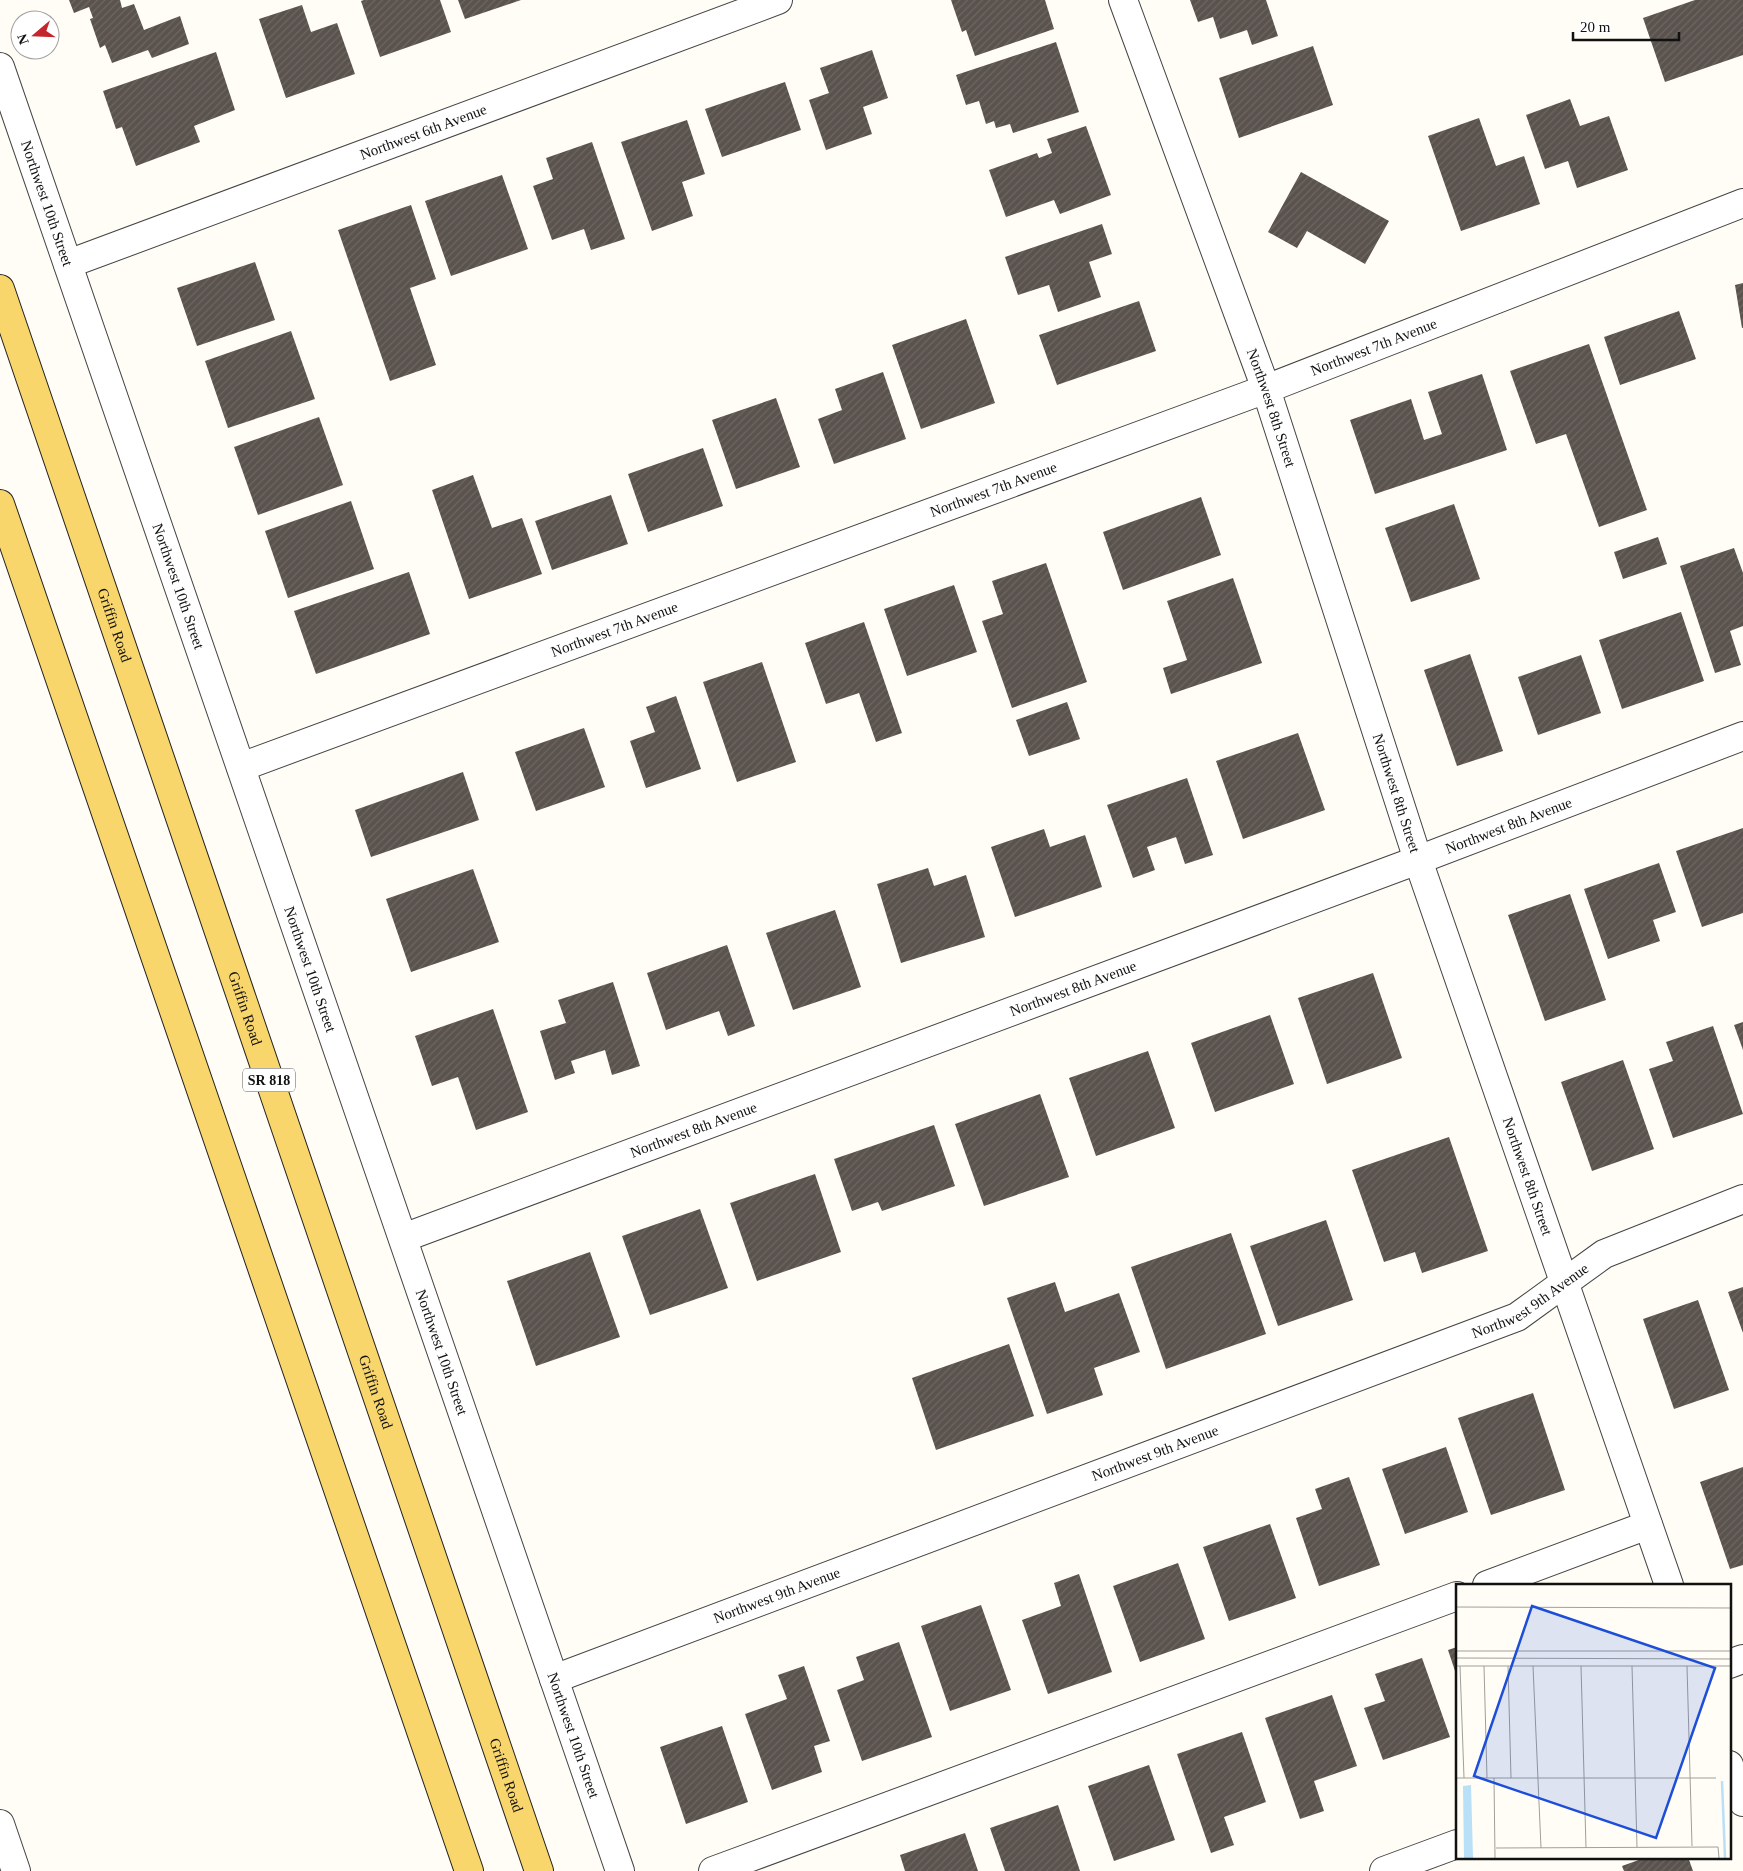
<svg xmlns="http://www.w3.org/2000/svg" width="1743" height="1871" viewBox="0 0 1743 1871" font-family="Georgia,serif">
<defs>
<pattern id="building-hatch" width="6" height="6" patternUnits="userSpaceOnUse" patternTransform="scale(1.25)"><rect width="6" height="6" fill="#5a524d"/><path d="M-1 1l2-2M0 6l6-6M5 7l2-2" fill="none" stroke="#6d6662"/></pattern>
</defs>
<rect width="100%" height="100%" fill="#fffdf5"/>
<path fill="url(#building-hatch)" d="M 69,0 L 120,0 L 122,8 L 134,4 L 144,30 L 180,16 L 189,44 L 152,58 L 148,50 L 112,63 L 105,45 L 100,48 L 90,19 L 93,18 L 89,7 L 74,13 Z
M 364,0 L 440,0 L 451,32 L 380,57 L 361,1 Z
M 458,0 L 521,0 L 465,19 Z
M 951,0 L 1045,0 L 1054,29 L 975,56 L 966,30 L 962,32 Z
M 1190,0 L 1266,0 L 1278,36 L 1252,45 L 1247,30 L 1220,39 L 1213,17 L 1198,22 Z
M 1695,0 L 1743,0 L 1743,55 L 1665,82 L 1643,18 Z
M 302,5 L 311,32 L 337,23 L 355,74 L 286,98 L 259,19 Z
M 1056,42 L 1079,112 L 1013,133 L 1010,124 L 996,128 L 994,121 L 986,124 L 979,101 L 966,105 L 956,75 Z
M 1313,46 L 1333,105 L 1239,138 L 1219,78 Z
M 872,50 L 888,98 L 863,107 L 872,134 L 826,150 L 809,100 L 829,93 L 820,68 Z
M 216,52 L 235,110 L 194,126 L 200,142 L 136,166 L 122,127 L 116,129 L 103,91 Z
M 785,82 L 801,130 L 722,157 L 705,109 Z
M 1570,99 L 1580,126 L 1609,116 L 1628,170 L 1577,188 L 1568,161 L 1545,169 L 1526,115 Z
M 1479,118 L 1496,166 L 1524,156 L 1540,204 L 1461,231 L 1428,136 Z
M 687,120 L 705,174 L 682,182 L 693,216 L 652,231 L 621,142 Z
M 1086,126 L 1111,195 L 1060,214 L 1054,200 L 1006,217 L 989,170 L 1037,153 L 1039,158 L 1052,153 L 1047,139 Z
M 592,142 L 625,239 L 591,250 L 584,229 L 552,240 L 533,186 L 553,179 L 546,158 Z
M 1301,172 L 1389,221 L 1365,264 L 1307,231 L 1297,248 L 1268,232 Z
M 502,175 L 528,249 L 451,276 L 425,201 Z
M 411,205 L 436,279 L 410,288 L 436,365 L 390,381 L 338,230 Z
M 1102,224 L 1112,254 L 1089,262 L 1101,297 L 1058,312 L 1049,285 L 1018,295 L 1005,257 Z
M 255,262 L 275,320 L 197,346 L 177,288 Z
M 1743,283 L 1743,328 L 1742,328 L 1735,285 Z
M 1139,301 L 1156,351 L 1057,385 L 1039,335 Z
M 1679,311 L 1696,359 L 1620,385 L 1604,337 Z
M 966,319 L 995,403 L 921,429 L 892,345 Z
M 291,331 L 315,399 L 228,428 L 205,361 Z
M 1589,344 L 1647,510 L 1599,527 L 1566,434 L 1536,444 L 1510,371 Z
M 883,372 L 906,439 L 834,464 L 818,419 L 842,410 L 835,389 Z
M 1482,374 L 1507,450 L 1375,494 L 1350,420 L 1411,399 L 1424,440 L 1442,434 L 1428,392 Z
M 776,398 L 800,467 L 736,489 L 712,420 Z
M 319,417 L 343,485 L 258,515 L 234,447 Z
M 703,448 L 723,506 L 648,532 L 628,474 Z
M 473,475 L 492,528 L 522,518 L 542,574 L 469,599 L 432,490 Z
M 611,495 L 628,544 L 552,570 L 535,521 Z
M 1201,497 L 1221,555 L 1123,590 L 1103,532 Z
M 351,501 L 374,569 L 288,598 L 265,531 Z
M 1454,504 L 1480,579 L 1411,602 L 1385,528 Z
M 1658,537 L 1667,564 L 1623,579 L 1614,552 Z
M 1734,548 L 1743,573 L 1743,626 L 1730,631 L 1741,665 L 1715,673 L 1680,566 Z
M 1046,563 L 1087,682 L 1012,708 L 982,621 L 1003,614 L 992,581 Z
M 409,572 L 430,634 L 316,674 L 294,611 Z
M 1233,578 L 1262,663 L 1171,694 L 1163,668 L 1187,660 L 1167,601 Z
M 954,585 L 977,652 L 907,676 L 884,609 Z
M 1681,612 L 1704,681 L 1622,709 L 1599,640 Z
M 864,622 L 902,733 L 876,742 L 859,693 L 826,704 L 805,643 Z
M 1470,654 L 1503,751 L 1457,766 L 1424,670 Z
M 1581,655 L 1601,713 L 1538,735 L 1518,677 Z
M 762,662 L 796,762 L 737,782 L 703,682 Z
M 676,696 L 701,769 L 646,788 L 630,741 L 655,732 L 646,707 Z
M 1067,702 L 1080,739 L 1029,756 L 1016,720 Z
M 584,728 L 605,787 L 536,811 L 515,752 Z
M 1298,733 L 1325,810 L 1243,839 L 1216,761 Z
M 463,772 L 479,820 L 371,857 L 355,810 Z
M 1187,778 L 1213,855 L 1185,864 L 1176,837 L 1147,847 L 1155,870 L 1133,878 L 1107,805 Z
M 1743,828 L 1743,913 L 1702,927 L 1676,851 Z
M 1044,829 L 1050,847 L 1085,835 L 1102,887 L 1015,917 L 991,847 Z
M 1659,863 L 1676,912 L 1653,920 L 1660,941 L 1608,959 L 1584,889 Z
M 928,868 L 934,886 L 966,875 L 985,937 L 901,963 L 877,884 Z
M 473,869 L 499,942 L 411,972 L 386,899 Z
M 1570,894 L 1606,1000 L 1545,1021 L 1508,915 Z
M 835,910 L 861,987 L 793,1010 L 766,933 Z
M 727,945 L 755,1026 L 728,1036 L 719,1011 L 666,1030 L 647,973 Z
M 1373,973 L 1402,1058 L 1327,1084 L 1298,998 Z
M 613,982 L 640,1066 L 612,1075 L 605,1050 L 571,1061 L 575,1073 L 555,1080 L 540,1031 L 566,1023 L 558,1000 Z
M 493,1009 L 528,1112 L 476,1130 L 458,1077 L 432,1086 L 415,1036 Z
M 1270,1015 L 1294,1084 L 1215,1112 L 1191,1043 Z
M 1743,1022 L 1743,1050 L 1734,1025 Z
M 1713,1026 L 1743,1114 L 1673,1138 L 1649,1069 L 1673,1061 L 1666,1042 Z
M 1148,1051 L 1175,1128 L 1096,1156 L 1069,1078 Z
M 1623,1060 L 1654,1149 L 1592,1171 L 1561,1082 Z
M 1040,1094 L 1069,1177 L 984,1206 L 955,1124 Z
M 934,1125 L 955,1186 L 882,1211 L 878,1202 L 852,1211 L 834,1159 Z
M 1449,1137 L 1488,1251 L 1422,1273 L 1415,1252 L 1384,1262 L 1352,1170 Z
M 815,1174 L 841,1252 L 757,1281 L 730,1203 Z
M 700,1209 L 728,1288 L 650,1315 L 622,1236 Z
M 1326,1220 L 1353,1300 L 1278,1326 L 1250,1246 Z
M 1231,1233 L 1266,1334 L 1166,1369 L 1131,1267 Z
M 590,1252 L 620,1337 L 536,1366 L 507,1281 Z
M 1055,1282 L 1065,1312 L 1119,1293 L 1140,1352 L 1094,1368 L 1103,1395 L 1047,1414 L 1007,1298 Z
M 1743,1287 L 1743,1333 L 1728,1292 Z
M 1698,1300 L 1729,1390 L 1674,1409 L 1643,1319 Z
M 1009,1344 L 1034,1416 L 936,1450 L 912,1378 Z
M 1533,1393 L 1565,1490 L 1491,1515 L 1458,1418 Z
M 1446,1447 L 1468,1512 L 1405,1534 L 1382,1469 Z
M 1743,1467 L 1743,1565 L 1730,1569 L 1700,1482 Z
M 1349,1477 L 1380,1565 L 1319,1586 L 1296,1518 L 1322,1509 L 1315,1489 Z
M 1270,1524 L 1296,1598 L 1229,1621 L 1203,1547 Z
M 1178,1563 L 1205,1639 L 1140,1662 L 1113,1586 Z
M 1079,1574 L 1112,1672 L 1048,1694 L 1022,1620 L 1061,1606 L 1054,1583 Z
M 981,1605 L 1011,1690 L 950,1711 L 921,1626 Z
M 899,1642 L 932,1737 L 862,1761 L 837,1690 L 864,1680 L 856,1657 Z
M 1457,1647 L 1457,1674 L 1456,1674 L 1448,1650 Z
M 1422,1658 L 1450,1737 L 1383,1760 L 1364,1708 L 1385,1701 L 1375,1674 Z
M 804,1666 L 830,1741 L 814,1746 L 822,1772 L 772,1790 L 745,1714 L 787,1699 L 778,1675 Z
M 1332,1695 L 1357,1766 L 1314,1781 L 1324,1811 L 1300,1819 L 1265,1718 Z
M 722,1726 L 748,1802 L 686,1824 L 660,1747 Z
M 1242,1732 L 1266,1802 L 1224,1817 L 1234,1845 L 1211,1853 L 1177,1754 Z
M 1149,1765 L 1175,1840 L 1114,1861 L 1088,1786 Z
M 1058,1805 L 1080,1871 L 1005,1871 L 990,1828 Z
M 965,1833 L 978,1871 L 905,1871 L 900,1855 Z
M 1647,1857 L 1688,1857 L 1693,1871 L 1624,1871 L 1622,1866 Z"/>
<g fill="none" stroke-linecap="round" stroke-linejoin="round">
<g stroke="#444" stroke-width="30">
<g id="minor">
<path id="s1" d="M 1123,0 L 1266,389 L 1418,860 L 1669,1585"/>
<path id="s2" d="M 0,67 L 620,1871"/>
<path id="s3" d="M 68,264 L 778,0"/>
<path id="s4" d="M 241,767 L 1266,389 L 1743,203"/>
<path id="s5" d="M 403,1238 L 1418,860 L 1743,736"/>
<path d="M 1487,1585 L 1648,1525"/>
<path d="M 1729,1664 L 1743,1659"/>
<path id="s6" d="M 554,1679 L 1517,1317 L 1604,1254 L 1743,1199"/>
<path d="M 1729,1765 L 1743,1802"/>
<path d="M 0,1824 L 16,1871"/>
<path d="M 713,1871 L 1457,1596"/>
<path d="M 1384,1871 L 1457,1844"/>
</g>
</g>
<g stroke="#222" stroke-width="30">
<g id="major">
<path id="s7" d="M 0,289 L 539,1871"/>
<path d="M 0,504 L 469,1871"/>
</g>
</g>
<use href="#minor" stroke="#fff" stroke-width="28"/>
<use href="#major" stroke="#f9d66b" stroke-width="28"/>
</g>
<g text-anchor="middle" stroke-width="5" stroke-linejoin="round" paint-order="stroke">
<rect fill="#fff" stroke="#585858" stroke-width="1" x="243" y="1068.5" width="52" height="23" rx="4"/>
<g font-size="14" font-weight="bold" fill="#111">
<text x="269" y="1085">SR 818</text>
</g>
<g font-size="15" fill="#111" stroke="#fff">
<text dy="5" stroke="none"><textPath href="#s3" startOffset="379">Northwest 6th Avenue</textPath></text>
<text dy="5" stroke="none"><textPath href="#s2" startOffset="144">Northwest 10th Street</textPath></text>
<text dy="5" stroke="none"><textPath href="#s4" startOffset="1208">Northwest 7th Avenue</textPath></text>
<text dy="5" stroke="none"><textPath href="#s1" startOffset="434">Northwest 8th Street</textPath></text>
<text dy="5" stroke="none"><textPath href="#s4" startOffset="802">Northwest 7th Avenue</textPath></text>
<text dy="5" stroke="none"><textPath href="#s2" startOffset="549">Northwest 10th Street</textPath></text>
<text dy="5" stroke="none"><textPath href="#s7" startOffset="355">Griffin Road</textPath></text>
<text dy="5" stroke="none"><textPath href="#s4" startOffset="398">Northwest 7th Avenue</textPath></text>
<text dy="5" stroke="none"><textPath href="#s1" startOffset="839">Northwest 8th Street</textPath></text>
<text dy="5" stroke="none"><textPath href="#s5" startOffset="1180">Northwest 8th Avenue</textPath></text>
<text dy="5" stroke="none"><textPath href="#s2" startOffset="954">Northwest 10th Street</textPath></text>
<text dy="5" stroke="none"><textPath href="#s5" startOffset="715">Northwest 8th Avenue</textPath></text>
<text dy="5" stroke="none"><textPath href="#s7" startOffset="760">Griffin Road</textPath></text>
<text dy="5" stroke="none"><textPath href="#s5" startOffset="310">Northwest 8th Avenue</textPath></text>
<text dy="5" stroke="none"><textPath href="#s1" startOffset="1244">Northwest 8th Street</textPath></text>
<text dy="5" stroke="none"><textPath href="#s6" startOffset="1048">Northwest 9th Avenue</textPath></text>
<text dy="5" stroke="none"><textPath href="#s2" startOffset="1359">Northwest 10th Street</textPath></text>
<text dy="5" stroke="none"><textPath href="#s7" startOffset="1165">Griffin Road</textPath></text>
<text dy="5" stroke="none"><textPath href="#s6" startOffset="642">Northwest 9th Avenue</textPath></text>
<text dy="5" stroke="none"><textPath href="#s6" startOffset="238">Northwest 9th Avenue</textPath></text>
<text dy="5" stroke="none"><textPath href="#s2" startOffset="1764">Northwest 10th Street</textPath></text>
<text dy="5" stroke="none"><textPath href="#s7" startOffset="1570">Griffin Road</textPath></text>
</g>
</g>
<g transform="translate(1456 1584)">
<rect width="275" height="275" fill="#fffdf5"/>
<path d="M 15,201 L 17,274 L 8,274 L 7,202 Z" fill="#b9e0f7"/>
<path fill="none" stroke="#b9e0f7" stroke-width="2.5" d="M 266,197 L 269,274"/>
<path fill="none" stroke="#a09f9a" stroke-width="1" d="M 0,23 L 275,24M 0,67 L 275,67M 0,74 L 275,75M 0,82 L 275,82M 4,82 L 8,194M 28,82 L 31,194M 52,82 L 55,194M 77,82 L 85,264M 125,82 L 130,264M 176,82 L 181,263M 231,82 L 236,262M 0,194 L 260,194M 38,194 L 39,274M 40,264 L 262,263 L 263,274"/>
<path fill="#1d4ed8" fill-opacity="0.15" stroke="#1d4ed8" stroke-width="2.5" d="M 76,22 L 259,84 L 200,254 L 18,192 Z"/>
<rect width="275" height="275" fill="none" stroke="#111" stroke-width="2.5"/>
</g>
<g transform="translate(35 35) rotate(251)"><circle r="24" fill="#ffffff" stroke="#a0a0a0"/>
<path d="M0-4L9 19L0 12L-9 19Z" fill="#c4262e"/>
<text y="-8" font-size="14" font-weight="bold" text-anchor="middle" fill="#111111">N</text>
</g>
<path d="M1573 32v8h106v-8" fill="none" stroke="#111111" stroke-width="2.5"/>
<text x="1580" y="32" font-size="15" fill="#111111" stroke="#ffffff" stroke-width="4" paint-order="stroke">20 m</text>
</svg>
